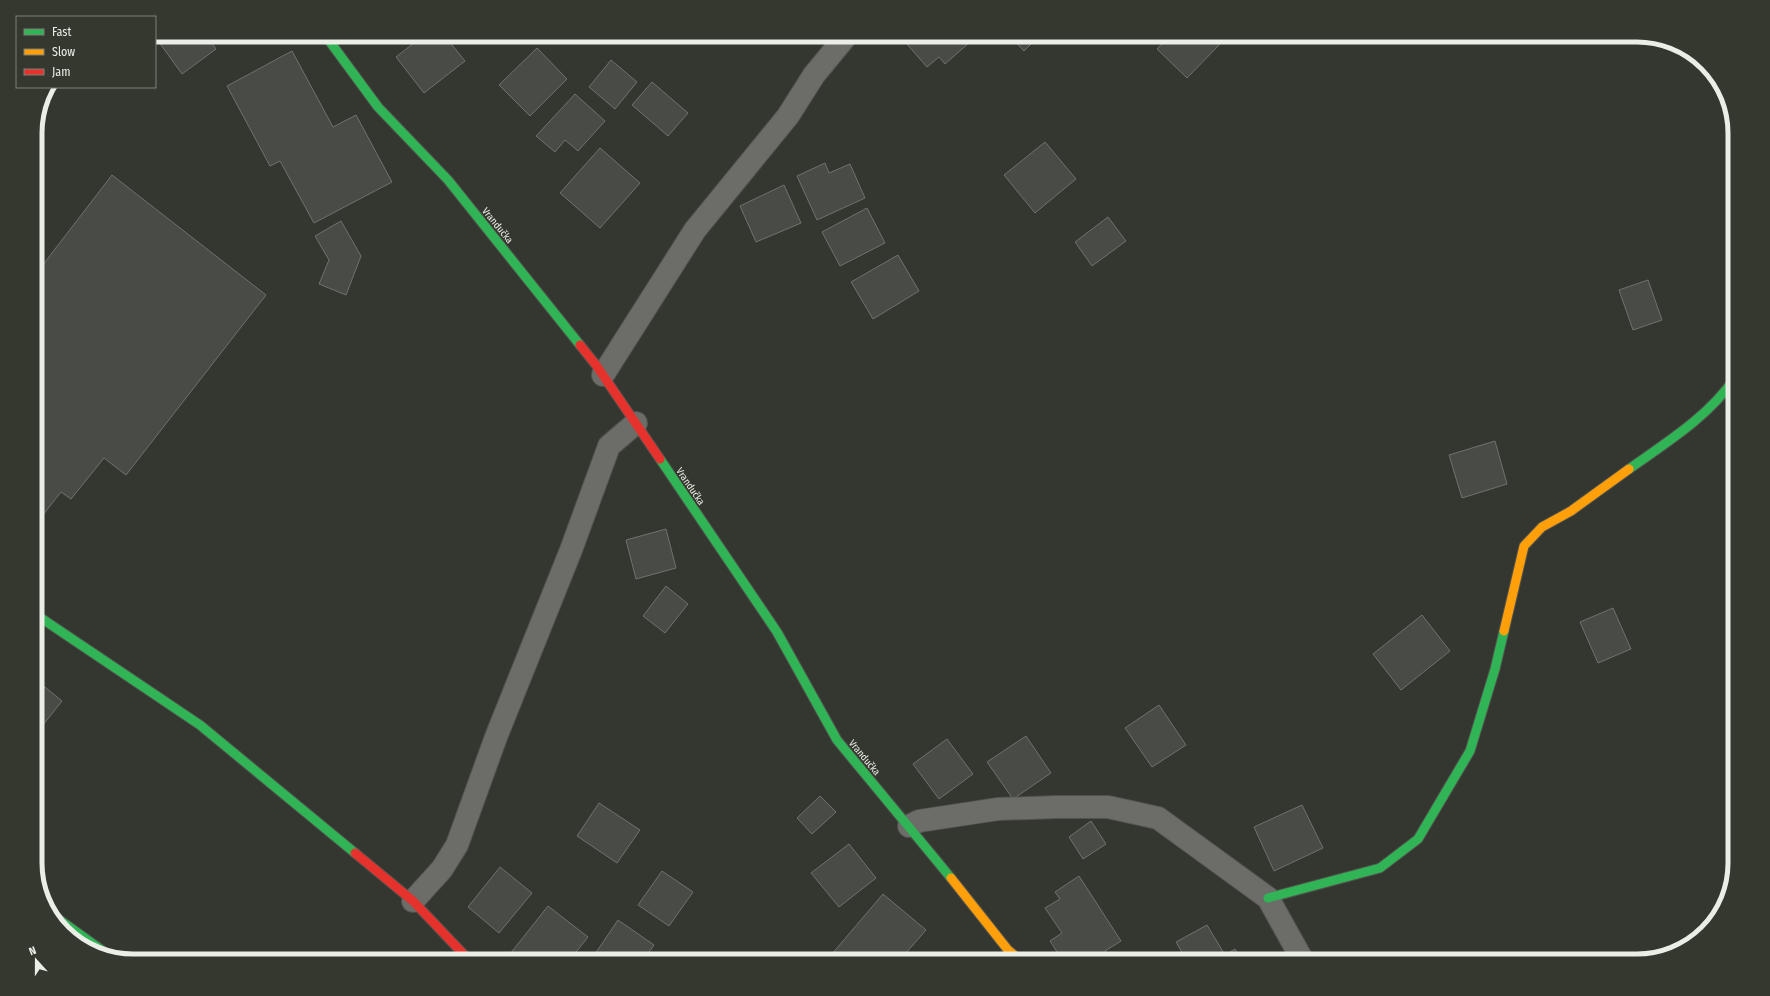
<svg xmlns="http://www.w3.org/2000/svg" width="1770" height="996" viewBox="0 0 1770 996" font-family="'Fira Sans Condensed',sans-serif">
<rect width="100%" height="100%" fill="#343630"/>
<path fill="#494b47" stroke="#70726d" d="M 159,35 L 206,35 L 216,49 L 182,74 L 156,38 Z
M 424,35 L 444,35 L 465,61 L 424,93 L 396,57 Z
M 899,35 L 964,35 L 970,42 L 945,64 L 939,57 L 927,67 Z
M 1009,35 L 1040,35 L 1024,51 Z
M 1170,35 L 1212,35 L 1221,43 L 1187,78 L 1157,49 Z
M 537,48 L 567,79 L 530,116 L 499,85 Z
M 292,51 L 333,127 L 356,115 L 392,182 L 314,223 L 280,161 L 270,166 L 227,86 Z
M 611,60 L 637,82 L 615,109 L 589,87 Z
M 652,82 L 688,113 L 668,136 L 632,105 Z
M 43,94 L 46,96 L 41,103 L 43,95 Z
M 575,94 L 605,121 L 578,151 L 565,140 L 555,152 L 536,136 Z
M 1045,142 L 1076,179 L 1035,213 L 1004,175 Z
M 600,148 L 640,183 L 600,228 L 560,193 Z
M 825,163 L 829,173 L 850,164 L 865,198 L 817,220 L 797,176 Z
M 112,175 L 266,295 L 126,475 L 104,458 L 71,499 L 61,492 L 35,525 L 35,275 Z
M 784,185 L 801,223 L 756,242 L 740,206 Z
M 867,208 L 885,243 L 840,266 L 822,232 Z
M 1108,217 L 1126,241 L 1092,266 L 1075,242 Z
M 341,221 L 361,256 L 346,295 L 319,284 L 329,260 L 315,236 Z
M 898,255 L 919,291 L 873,319 L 851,282 Z
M 1648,280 L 1662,320 L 1633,330 L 1619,290 Z
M 1495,441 L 1507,484 L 1462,498 L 1449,455 Z
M 666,529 L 676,568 L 636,579 L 626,540 Z
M 666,586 L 688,604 L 665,633 L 643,616 Z
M 1613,608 L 1631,649 L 1598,663 L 1580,622 Z
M 1422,615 L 1450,651 L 1401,690 L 1373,654 Z
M 35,679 L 62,701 L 35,735 Z
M 1159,705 L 1186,745 L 1152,767 L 1125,728 Z
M 1026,736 L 1051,773 L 1013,799 L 987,762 Z
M 947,739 L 973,774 L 939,799 L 913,764 Z
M 820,796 L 836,812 L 812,834 L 797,818 Z
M 599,803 L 640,830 L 617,863 L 577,836 Z
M 1302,805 L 1323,848 L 1274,871 L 1254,827 Z
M 1091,821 L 1106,844 L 1083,859 L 1069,837 Z
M 849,844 L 876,878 L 839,907 L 811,873 Z
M 500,867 L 532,893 L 499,933 L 468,907 Z
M 662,871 L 693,892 L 669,926 L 638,905 Z
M 1079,876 L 1121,941 L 1105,951 L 1110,961 L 1063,961 L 1050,941 L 1062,933 L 1045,908 L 1060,899 L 1055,892 Z
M 883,894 L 926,930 L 899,961 L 826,961 Z
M 548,906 L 588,937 L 569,961 L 519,961 L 510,954 Z
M 618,920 L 654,945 L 643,961 L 605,961 L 595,954 Z
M 1207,925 L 1225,955 L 1235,949 L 1242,961 L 1187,961 L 1176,942 Z"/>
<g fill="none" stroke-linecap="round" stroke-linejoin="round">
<g stroke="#52534e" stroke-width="24">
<path id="street" d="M 603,375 L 695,230 L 788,116 L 814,75 L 847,35
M 909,826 L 919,821 L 998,809 L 1057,807 L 1108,807 L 1158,818 L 1268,898 L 1303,961
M 413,901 L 442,869 L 457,845 L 496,737 L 571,550 L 609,446 L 636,423"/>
</g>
<g stroke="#52534e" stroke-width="11">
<path id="fast" d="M 325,35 L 378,107 L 448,180 L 580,345
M 660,459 L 777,632 L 837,740 L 951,878
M 1629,469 C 1667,442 1708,417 1735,378
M 35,614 L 200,725 L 355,853
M 1268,898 L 1380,868 L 1418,839 L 1470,751 L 1495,669 L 1504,631
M 50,913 L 107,954"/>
</g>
<g stroke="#52534e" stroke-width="11">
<path id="slow" d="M 1504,631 L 1524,546 L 1542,527 L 1571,511 L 1629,469
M 951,878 L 1008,950 L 1021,961"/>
</g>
<g stroke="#52534e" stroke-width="11">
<path id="jam" d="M 580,345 L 596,365 L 660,459
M 355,853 L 413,901 L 470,961"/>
</g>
<use href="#street" stroke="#6c6d69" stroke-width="22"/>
<use href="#fast" stroke="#30b455" stroke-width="9"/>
<use href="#slow" stroke="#ff9f0a" stroke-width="9"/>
<use href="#jam" stroke="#e5322d" stroke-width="9"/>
</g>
<g text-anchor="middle" stroke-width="3" stroke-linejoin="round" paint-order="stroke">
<g font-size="10" fill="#ebede7" stroke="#35382e">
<text transform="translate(498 225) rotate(51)" y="4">Vrandučka</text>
<text transform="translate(691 486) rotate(56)" y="4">Vrandučka</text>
<text transform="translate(865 757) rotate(50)" y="4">Vrandučka</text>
</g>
</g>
<path d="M0 0H1770V996H0ZM133 42H1637A91 91 0 0 1 1728 133V863A91 91 0 0 1 1637 954H133A91 91 0 0 1 42 863V133A91 91 0 0 1 133 42Z" fill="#35382e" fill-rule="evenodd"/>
<path fill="none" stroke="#ebede7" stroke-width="5" d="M133 42H1637A91 91 0 0 1 1728 133V863A91 91 0 0 1 1637 954H133A91 91 0 0 1 42 863V133A91 91 0 0 1 133 42Z"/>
<rect x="16" y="16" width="140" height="72" fill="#35382e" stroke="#7e8078"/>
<rect x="24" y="29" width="20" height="6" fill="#30b455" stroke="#7e8078"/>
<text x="52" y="36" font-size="12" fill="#ebede7">Fast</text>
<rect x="24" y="49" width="20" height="6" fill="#ff9f0a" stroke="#7e8078"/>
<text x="52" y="56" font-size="12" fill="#ebede7">Slow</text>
<rect x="24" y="69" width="20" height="6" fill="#e5322d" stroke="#7e8078"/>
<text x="52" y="76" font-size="12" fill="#ebede7">Jam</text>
<g transform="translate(36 960) rotate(339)" stroke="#35382e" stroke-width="3" paint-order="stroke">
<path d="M0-3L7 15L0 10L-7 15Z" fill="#ebede7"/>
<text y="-6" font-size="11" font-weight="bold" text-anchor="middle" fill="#ebede7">N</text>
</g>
</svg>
